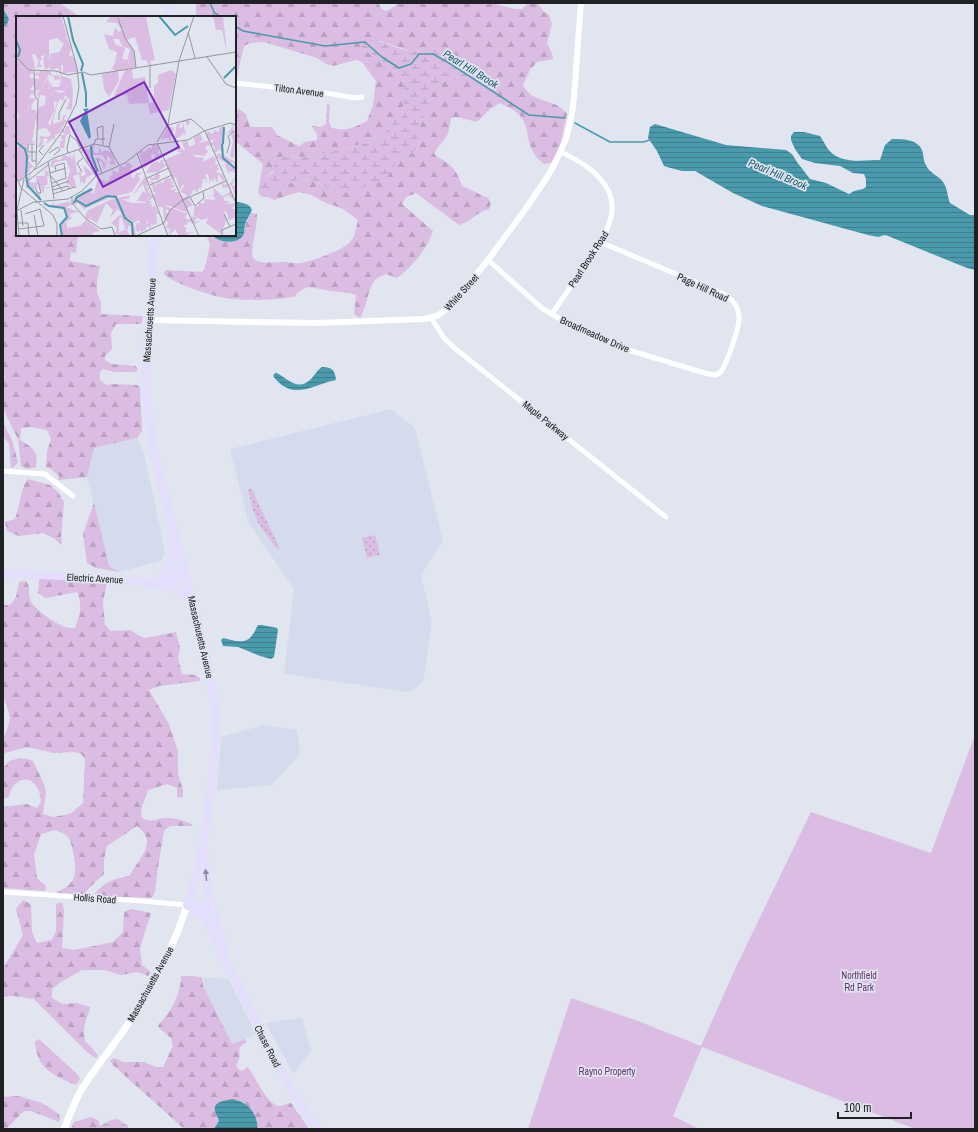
<svg xmlns="http://www.w3.org/2000/svg" width="978" height="1132" viewBox="0 0 978 1132" font-family="'Archivo Narrow',sans-serif">
<defs>
<pattern id="grass-dots" width="8" height="8" patternUnits="userSpaceOnUse"><rect width="8" height="8" fill="#dbbce3"/><path d="M2 2h.1M6 6h.1" fill="none" stroke="#bca1c3" stroke-width="1.8" stroke-linecap="round"/></pattern>
<pattern id="forest-firs" width="22" height="20" patternUnits="userSpaceOnUse"><rect width="22" height="20" fill="#dbbce3"/><path d="M5 1l3.5 6h-7zM16 11l3.5 6h-7z" fill="#bca1c3"/></pattern>
<pattern id="wetland-marsh" width="20" height="14" patternUnits="userSpaceOnUse"><rect width="20" height="14" fill="#dbbce3"/><path d="M1 5h8M5 5V1M11 12h8M15 12V8" fill="none" stroke="#bca1c3"/></pattern>
<pattern id="water-rules" width="6" height="5" patternUnits="userSpaceOnUse"><rect width="6" height="5" fill="#4a9aae"/><path d="M0 2.5h6" fill="none" stroke="#3d7d8d"/></pattern>
</defs>
<rect width="100%" height="100%" fill="#e1e5ef"/>
<path fill="#d4dbec" d="M 391,409 L 415,428 L 443,541 L 421,575 L 432,622 L 423,683 L 408,692 L 284,674 L 294,589 L 248,522 L 230,449 Z
M 137,438 L 144,454 L 165,551 L 161,561 L 119,572 L 109,566 L 87,477 L 94,448 Z
M 264,725 L 297,730 L 300,754 L 272,785 L 217,790 L 221,737 Z
M 204,977 L 228,979 L 256,1034 L 232,1045 L 203,986 Z
M 302,1018 L 311,1051 L 293,1074 L 266,1023 Z"/>
<path fill="url(#grass-dots)" d="M 251,488 L 280,549 L 277,549 L 258,523 L 253,510 L 248,490 Z
M 375,535 L 380,555 L 367,558 L 362,538 Z"/>
<path fill="url(#forest-firs)" d="M 3,3 L 59,3 L 81,17 L 17,17 L 17,235 L 78,235 L 76,253 L 71,252 L 70,261 L 100,266 L 97,280 L 97,293 L 101,302 L 101,314 L 142,316 L 143,318 L 141,324 L 116,324 L 111,333 L 112,349 L 105,356 L 105,360 L 111,364 L 136,366 L 138,370 L 135,372 L 115,372 L 102,369 L 100,373 L 100,380 L 107,385 L 113,384 L 137,385 L 140,387 L 142,431 L 137,438 L 94,448 L 87,477 L 58,480 L 59,476 L 51,469 L 46,467 L 47,451 L 51,439 L 47,430 L 31,427 L 21,428 L 20,440 C 33,448 38,450 36,467 L 27,469 L 21,466 L 18,439 L 7,417 L 3,406 L 3,381 L 5,376 L 3,373 Z
M 196,3 L 378,3 L 382,9 L 386,11 L 395,6 L 397,3 L 492,3 L 514,9 L 522,9 L 528,3 L 537,3 L 544,12 L 549,15 L 552,24 L 547,43 L 552,53 L 553,59 L 537,62 L 530,70 L 523,85 C 533,105 555,97 567,114 L 560,146 L 551,163 L 544,164 C 541,161 537,159 535,155 C 527,145 529,131 523,120 C 519,112 508,107 500,103 L 490,109 L 477,122 L 457,117 L 451,118 L 448,134 L 434,153 L 437,157 C 451,164 457,170 462,186 L 488,198 L 491,203 L 489,209 C 477,212 470,222 459,225 L 416,193 L 406,197 L 402,204 L 433,231 C 428,248 412,267 397,278 L 386,274 C 383,276 378,277 376,279 C 368,286 367,308 360,318 L 354,314 L 356,295 C 348,292 340,292 331,291 C 314,289 308,281 294,297 C 274,300 253,301 233,299 C 216,298 177,285 164,274 L 165,270 L 202,272 L 205,268 L 210,244 L 206,235 C 220,235 221,248 240,239 L 244,232 L 246,223 L 251,213 L 257,214 C 258,225 250,248 253,257 C 256,265 276,262 283,262 C 289,262 295,264 301,263 C 313,261 344,250 351,241 C 356,235 356,227 358,220 L 343,209 L 324,202 L 311,195 L 299,192 L 274,200 L 268,197 L 269,193 L 299,179 L 313,180 L 341,194 L 385,179 L 400,155 L 413,153 L 418,146 L 419,129 L 436,83 L 450,79 L 467,79 L 436,50 L 410,51 L 380,41 L 362,48 L 398,72 L 403,79 L 405,94 L 403,108 L 391,125 L 380,138 L 366,143 L 314,156 L 303,157 L 286,156 L 267,177 L 261,175 L 263,164 L 235,141 L 235,110 L 239,109 L 246,114 L 250,127 L 272,127 L 277,135 L 299,146 L 305,142 L 317,140 L 317,135 L 312,126 L 321,127 L 326,124 L 327,104 L 330,105 L 329,121 L 331,127 C 344,133 355,127 367,121 L 373,105 L 376,81 L 362,62 L 356,60 L 333,66 L 326,64 L 317,58 L 264,42 L 250,43 L 244,46 L 237,76 L 235,77 L 235,17 L 194,17 L 196,13 Z
M 3,423 L 12,440 L 18,462 L 14,467 L 11,468 L 9,443 L 3,437 Z
M 28,479 L 50,485 L 58,492 L 64,502 L 61,537 L 62,543 L 61,545 L 55,539 L 43,533 L 19,536 L 7,531 L 5,522 L 15,519 C 19,509 22,484 28,479 Z
M 94,503 L 109,566 L 119,572 L 96,568 L 87,563 L 83,534 Z
M 42,577 L 107,582 L 103,602 L 105,625 L 111,631 L 130,630 L 138,635 L 145,638 L 176,632 L 180,648 L 178,659 L 182,674 L 195,675 L 200,678 L 200,681 L 159,686 L 149,690 L 169,724 L 178,751 L 178,773 L 183,790 L 183,798 L 177,797 L 177,788 L 167,784 L 148,790 L 141,809 L 142,818 C 154,824 157,817 168,818 C 176,818 186,821 193,825 L 192,826 L 170,826 L 164,831 L 157,874 L 155,892 L 152,898 L 96,896 L 95,893 C 104,883 115,878 129,876 C 134,868 147,852 147,842 C 147,835 142,830 137,826 L 107,846 L 104,859 L 104,874 L 91,886 L 84,894 L 60,894 L 56,892 C 78,884 77,872 73,852 C 72,847 71,839 66,835 C 63,833 58,831 55,830 L 41,834 L 34,855 L 37,878 L 46,886 L 45,891 L 3,888 L 3,807 L 27,804 L 37,808 L 41,802 C 41,787 29,771 14,785 C 11,788 10,794 9,797 L 3,799 L 4,767 L 9,761 L 20,758 L 28,759 L 33,761 L 44,784 L 46,792 L 43,814 L 53,817 L 70,814 L 83,803 L 85,759 L 81,754 L 75,752 L 53,753 L 27,747 L 5,753 L 3,756 L 3,739 L 8,727 L 10,718 L 7,705 L 3,698 L 3,605 L 10,605 L 16,597 L 19,582 L 26,581 C 31,588 28,591 30,599 C 32,608 56,624 65,627 C 68,628 72,628 75,628 C 80,613 83,607 77,592 L 46,598 L 38,593 L 39,580 Z
M 23,900 L 31,904 L 32,932 L 37,943 L 52,940 L 56,931 L 56,904 L 62,902 L 64,910 L 62,948 L 74,950 L 113,942 L 123,932 L 124,912 L 131,909 L 151,913 L 140,948 L 142,965 L 151,972 L 148,976 L 138,972 L 121,975 L 104,970 L 82,970 L 61,982 L 52,989 L 52,998 L 62,1004 L 77,1003 L 90,1007 C 89,1014 86,1018 85,1024 C 83,1030 84,1035 85,1041 L 93,1049 L 98,1056 L 96,1058 L 88,1053 L 34,999 L 14,996 L 3,997 L 3,969 L 23,935 L 16,909 Z
M 181,976 L 202,977 L 203,986 L 232,1044 L 245,1039 L 247,1042 C 235,1048 241,1052 239,1059 C 239,1061 237,1063 236,1065 L 238,1069 L 242,1071 L 248,1067 C 254,1075 268,1106 279,1106 C 283,1106 287,1103 291,1103 L 309,1129 L 184,1129 L 113,1065 L 110,1061 L 114,1058 L 123,1062 L 144,1062 L 156,1067 L 163,1067 L 173,1046 L 171,1038 L 158,1027 L 159,1024 C 171,1012 181,994 181,976 Z
M 39,1039 L 77,1074 L 80,1079 L 76,1085 C 53,1075 37,1069 35,1042 Z
M 19,1096 L 42,1103 L 59,1114 L 60,1119 L 59,1122 L 31,1111 L 24,1111 L 6,1129 L 3,1129 L 3,1097 Z
M 91,1117 L 98,1120 L 100,1126 L 99,1129 L 71,1129 L 74,1122 Z"/>
<path fill="url(#wetland-marsh)" d="M 371,40 C 385,42 397,49 410,51 C 419,51 427,49 435,50 C 452,52 468,60 482,69 L 484,76 L 482,79 L 450,79 L 436,83 L 419,129 L 418,146 L 413,153 L 400,155 L 386,179 L 367,186 L 341,194 L 313,180 L 299,179 L 269,193 L 268,197 L 262,197 L 258,193 L 261,175 L 267,177 L 273,172 L 277,158 L 286,156 L 303,157 L 314,156 L 366,143 L 380,138 L 391,125 L 403,108 L 405,94 L 403,79 L 398,72 L 362,48 L 362,45 Z
M 118,1119 L 128,1126 L 128,1129 L 99,1129 L 100,1126 L 111,1120 Z"/>
<path fill="#dbbce3" d="M 975,735 L 975,1129 L 915,1129 L 702,1047 L 673,1116 L 699,1129 L 528,1129 L 571,998 L 638,1021 L 701,1046 L 735,969 L 811,812 L 931,853 Z"/>
<path fill="url(#water-rules)" d="M 3,9 L 9,19 L 7,24 L 3,27 Z
M 655,124 L 726,145 L 786,150 L 792,154 L 797,162 L 810,179 L 826,183 L 849,194 L 854,191 L 863,189 L 866,187 L 866,179 L 864,174 L 853,173 L 840,166 L 815,163 L 802,159 L 795,149 L 791,140 L 791,136 L 794,132 L 804,132 L 820,136 C 823,140 825,145 828,149 C 840,165 863,160 880,160 L 885,145 L 892,139 C 903,139 917,139 922,150 C 924,155 923,161 926,165 C 929,173 938,175 943,182 C 948,189 947,196 950,203 L 970,215 L 975,215 L 975,270 L 967,268 L 888,236 L 885,235 L 878,237 L 868,235 L 762,206 L 733,193 L 695,171 L 682,171 L 667,167 L 664,166 L 657,151 L 648,138 L 650,127 Z
M 235,201 C 242,204 249,202 252,210 C 250,215 246,220 245,225 C 244,229 245,234 242,237 C 234,245 218,242 212,235 L 235,235 Z
M 322,367 C 332,367 335,370 336,380 C 311,385 293,402 273,376 L 275,373 L 277,373 C 288,379 298,392 311,379 C 315,375 317,370 322,367 Z
M 258,625 L 262,625 L 277,628 L 278,630 L 274,657 L 271,659 L 260,656 L 238,647 L 223,646 L 221,640 L 223,638 C 233,640 246,646 253,634 C 255,632 256,628 258,625 Z
M 232,1099 C 245,1102 252,1107 256,1119 C 257,1123 258,1125 257,1129 L 214,1129 L 219,1121 C 218,1117 216,1115 215,1111 C 213,1101 225,1101 232,1099 Z"/>
<g fill="none" stroke-linecap="round" stroke-linejoin="round">
<path stroke="#4a9aae" stroke-width="1.5" d="M 210,3 L 214,12 L 221,17
M 235,26 L 243,31 L 325,46 L 365,42 L 382,57 L 399,68 L 411,64 L 419,54 L 433,54 L 449,63 L 529,115 L 565,118
M 575,123 L 610,142 L 643,142 L 650,140"/>
<path stroke="#fff" stroke-width="5" d="M 235,83 L 326,93 L 355,98 L 362,97
M 488,260 L 543,309 L 560,319 L 625,349 L 708,374 L 716,375 L 721,372 C 726,364 729,355 732,346 C 739,326 746,310 726,295 L 600,242
M 552,314 C 564,296 576,279 588,261 C 595,249 604,238 609,224 C 623,187 589,165 561,152
M 431,318 L 444,338 L 452,346 L 666,517
M 3,471 L 45,474 L 73,496
M 3,892 L 142,901 L 187,905"/>
<path stroke="#fff" stroke-width="6" d="M 148,320 L 317,323 L 424,319 L 437,316 L 443,312 L 459,296 L 488,260 L 524,211 L 548,176 L 555,163 L 566,139 L 572,114 L 574,96 L 581,3"/>
<path stroke="#fff" stroke-width="7" d="M 64,1129 C 70,1115 75,1100 83,1087 C 95,1068 109,1051 122,1033 C 149,993 173,951 187,905"/>
<path stroke="#e3defc" stroke-width="8" d="M 169,17 L 170,3
M 155,235 L 146,351 L 146,395 L 154,454 L 209,665 L 215,714 L 214,762 L 205,834 L 197,874 L 187,905
M 3,573 C 44,576 85,576 126,580 C 142,582 159,583 174,589 C 181,592 186,596 192,601
M 161,580 L 184,568
M 153,584 C 174,568 172,560 171,536
M 163,585 L 175,581 L 186,575
M 205,852 L 207,891 L 224,948 L 224,954
M 187,905 L 202,915 L 208,924 L 219,949 L 289,1087 L 306,1113 L 318,1129
M 187,905 C 197,904 205,907 213,914"/>
</g>
<defs><path id="oneway-solid" d="M-6-.8H1V-3.2L6.5 0L1 3.2V.8H-6Z"/></defs>
<use fill="#8b899b" href="#oneway-solid" transform="translate(206 875) rotate(-95)"/>
<g text-anchor="middle" stroke-width="3.5" stroke-linejoin="round" paint-order="stroke">
<g font-size="10" fill="#202125" stroke="#e1e5ef">
<text transform="translate(299 90) rotate(7)" y="4">Tilton Avenue</text>
<text transform="translate(588 259) rotate(-57)" y="4">Pearl Brook Road</text>
<text transform="translate(703 287) rotate(25)" y="4">Page Hill Road</text>
<text transform="translate(461 292) rotate(-48)" y="4">White Street</text>
<text transform="translate(149 320) rotate(-86)" y="4">Massachusetts Avenue</text>
<text transform="translate(595 334) rotate(24)" y="4">Broadmeadow Drive</text>
<text transform="translate(546 420) rotate(39)" y="4">Maple Parkway</text>
<text transform="translate(95 578) rotate(3)" y="4">Electric Avenue</text>
<text transform="translate(201 637) rotate(77)" y="4">Massachusetts Avenue</text>
<text transform="translate(95 898) rotate(4)" y="4">Hollis Road</text>
<text transform="translate(150 984) rotate(-61)" y="4">Massachusetts Avenue</text>
<text transform="translate(268 1046) rotate(63)" y="4">Chase Road</text>
</g>
<g font-size="10" fill="#663573" stroke="#e1e5ef">
<text x="859" y="979">Northfield<tspan x="859" dy="12">Rd Park</tspan></text>
<text x="607" y="1075">Rayno Property</text>
</g>
<g font-size="11" font-style="italic" fill="#1a5c6b" stroke="#e1e5ef">
<text transform="translate(471 69) rotate(32)" y="4">Pearl Hill Brook</text>
<text transform="translate(778 174) rotate(23)" y="4">Pearl Hill Brook</text>
</g>
</g>
<g transform="translate(16 16)">
<rect width="220" height="220" fill="#e1e5ef"/>
<path d="M 88,18 L 96,20 L 99,28 L 109,32 L 106,43 L 112,44 L 114,52 L 102,55 L 103,65 L 93,81 L 88,73 L 86,58 L 99,55 L 96,52 L 99,47 L 101,36 L 93,33 ZM 39,55 L 51,70 L 50,75 L 37,74 L 32,65 L 32,72 L 35,78 L 38,78 L 38,95 L 32,107 L 34,110 L 22,114 L 20,102 L 16,126 L 13,126 L 8,109 L 12,102 L 13,82 L 20,82 L 15,90 L 16,94 L 20,94 L 20,99 L 23,91 L 29,89 L 30,80 L 24,79 L 23,84 L 21,78 L 33,61 L 32,64 L 37,71 L 43,71 L 45,63 L 39,64 L 37,59 L 42,60 ZM 145,178 L 146,187 L 141,187 L 137,180 L 136,183 L 132,184 L 137,186 L 133,187 L 136,189 L 135,192 L 139,189 L 138,192 L 133,195 L 128,191 L 131,183 L 138,179 ZM 105,198 L 110,205 L 107,206 L 106,201 L 103,203 L 103,216 L 109,214 L 107,206 L 114,220 L 99,218 L 101,212 L 95,207 Z" fill="#dbbce3"/>
<path d="M 0,0 L 45,0 L 51,20 L 48,23 L 51,21 L 55,32 L 53,40 L 59,41 L 56,43 L 59,42 L 61,56 L 47,57 L 47,49 L 45,49 L 46,60 L 55,63 L 57,75 L 56,93 L 53,92 L 56,94 L 50,93 L 54,86 L 52,88 L 54,84 L 49,79 L 47,85 L 44,83 L 42,86 L 37,104 L 37,108 L 46,105 L 47,100 L 51,98 L 48,103 L 51,105 L 45,112 L 49,115 L 49,111 L 53,110 L 55,118 L 50,119 L 48,132 L 44,132 L 44,125 L 47,125 L 44,119 L 49,119 L 44,113 L 45,116 L 39,119 L 39,124 L 37,122 L 30,128 L 32,123 L 28,122 L 26,130 L 24,131 L 21,131 L 26,123 L 23,124 L 24,120 L 32,121 L 35,118 L 29,111 L 34,110 L 41,86 L 37,85 L 38,78 L 33,77 L 32,66 L 37,74 L 44,77 L 49,76 L 51,70 L 46,64 L 42,52 L 34,54 L 33,47 L 34,38 L 43,36 L 48,28 L 41,22 L 33,24 L 33,51 L 29,54 L 27,43 L 29,39 L 25,40 L 26,44 L 23,45 L 26,51 L 19,51 L 22,49 L 22,44 L 19,38 L 16,38 L 19,52 L 17,54 L 16,50 L 17,58 L 14,58 L 14,62 L 23,63 L 23,60 L 18,59 L 21,56 L 22,58 L 24,55 L 34,55 L 36,59 L 35,61 L 33,58 L 25,73 L 19,75 L 18,69 L 14,73 L 18,75 L 18,80 L 16,77 L 13,82 L 12,102 L 8,110 L 12,118 L 12,124 L 20,126 L 17,127 L 20,129 L 10,129 L 12,132 L 10,135 L 15,140 L 12,144 L 18,151 L 13,153 L 14,157 L 12,155 L 9,161 L 0,134 L 3,129 L 0,127 L 0,104 L 3,101 L 0,95 L 0,41 L 4,43 L 0,40 ZM 172,103 L 174,107 L 171,110 L 170,106 L 167,106 L 170,119 L 167,117 L 164,121 L 158,123 L 161,108 L 164,107 L 163,112 L 167,111 L 166,105 ZM 218,108 L 217,116 L 208,118 L 207,137 L 203,133 L 202,135 L 198,137 L 199,131 L 194,128 L 199,123 L 193,125 L 190,120 L 192,115 L 197,118 L 198,114 L 203,116 L 203,112 L 208,110 L 207,117 L 212,117 ZM 152,110 L 158,112 L 154,126 L 153,122 L 145,123 ZM 218,114 L 220,114 L 218,143 L 214,140 L 217,125 L 215,119 ZM 184,118 L 187,123 L 183,127 L 192,125 L 194,129 L 189,131 L 192,136 L 188,140 L 162,136 L 160,128 L 169,135 L 166,126 L 171,125 L 174,131 L 179,128 L 178,122 ZM 75,129 L 79,129 L 77,134 L 79,137 L 82,137 L 84,131 L 86,137 L 88,134 L 96,136 L 100,150 L 98,148 L 93,150 L 95,149 L 93,146 L 96,144 L 91,139 L 91,146 L 86,139 L 77,139 L 75,136 L 77,145 L 82,141 L 90,147 L 88,154 L 86,146 L 79,143 L 81,152 L 84,153 L 82,155 L 85,155 L 81,159 L 78,157 L 77,152 L 75,153 L 74,145 L 71,147 L 70,136 L 65,137 L 64,134 L 74,133 ZM 136,129 L 142,129 L 143,135 L 141,138 L 145,137 L 147,141 L 141,143 L 139,140 L 141,143 L 138,144 L 137,142 L 140,139 L 135,138 L 136,143 L 139,144 L 128,152 L 123,137 L 126,134 L 128,136 L 134,131 L 136,133 ZM 58,136 L 61,157 L 65,156 L 65,160 L 70,159 L 67,149 L 77,158 L 70,162 L 69,168 L 65,165 L 65,170 L 63,158 L 57,160 L 61,172 L 53,171 L 54,169 L 50,167 L 54,155 L 50,144 L 38,147 L 37,152 L 34,149 L 37,143 L 44,144 L 48,139 L 53,141 L 54,137 L 56,144 ZM 203,137 L 220,146 L 220,152 L 217,146 L 213,149 L 219,153 L 220,157 L 214,155 L 213,158 L 209,149 L 204,150 L 211,148 L 202,142 L 200,140 ZM 160,139 L 188,142 L 187,146 L 199,139 L 196,141 L 200,142 L 199,149 L 203,148 L 201,152 L 204,152 L 200,156 L 207,159 L 209,164 L 207,165 L 202,158 L 202,168 L 198,161 L 198,166 L 195,163 L 194,167 L 192,158 L 189,159 L 190,162 L 191,164 L 191,166 L 188,167 L 191,164 L 187,163 L 185,173 L 182,172 L 182,177 L 178,173 L 172,183 L 177,189 L 171,192 L 172,197 L 154,190 L 146,189 L 155,192 L 153,195 L 150,193 L 150,197 L 152,197 L 156,192 L 172,198 L 169,201 L 172,204 L 178,200 L 181,202 L 178,206 L 185,205 L 178,208 L 172,205 L 171,209 L 167,209 L 170,212 L 170,217 L 178,216 L 167,220 L 163,220 L 159,213 L 154,219 L 152,218 L 155,215 L 151,215 L 155,213 L 150,212 L 152,206 L 148,203 L 147,191 L 142,191 L 141,187 L 146,186 L 145,178 L 138,179 L 140,176 L 137,176 L 136,167 L 133,166 L 136,165 L 133,161 L 138,162 L 141,157 L 144,159 L 143,164 L 136,164 L 139,170 L 139,167 L 141,170 L 141,166 L 143,169 L 143,165 L 147,167 L 150,162 L 151,165 L 151,162 L 156,163 L 149,144 ZM 160,161 L 164,175 L 166,169 L 169,169 L 164,176 L 171,179 L 168,182 L 163,176 L 158,176 L 161,173 L 153,174 L 160,170 L 156,169 L 158,166 L 154,165 ZM 148,143 L 147,147 L 151,149 L 142,156 L 130,157 L 136,147 L 142,145 L 144,148 L 144,145 ZM 111,146 L 117,150 L 114,153 L 118,154 L 115,158 L 116,162 L 120,161 L 117,160 L 120,159 L 120,157 L 127,157 L 122,159 L 124,163 L 116,176 L 93,182 L 68,193 L 62,187 L 50,191 L 63,196 L 51,198 L 58,198 L 53,199 L 56,202 L 49,207 L 47,220 L 45,220 L 44,208 L 51,200 L 47,192 L 33,191 L 25,185 L 32,189 L 36,189 L 37,186 L 39,189 L 54,185 L 53,187 L 56,187 L 59,181 L 73,173 L 73,170 L 74,168 L 75,165 L 77,164 L 73,169 L 73,172 L 77,173 L 75,178 L 78,177 L 81,165 L 84,163 L 85,171 L 85,163 L 91,166 L 95,161 L 93,160 L 97,159 L 96,154 L 102,157 L 104,150 L 109,151 ZM 31,153 L 30,155 L 33,156 L 32,159 L 35,159 L 31,161 L 32,168 L 26,171 L 36,171 L 28,172 L 28,178 L 21,166 L 21,172 L 16,173 L 24,179 L 25,184 L 13,171 L 10,173 L 10,166 L 8,166 L 15,158 L 12,166 L 20,167 L 20,160 L 29,160 L 29,154 ZM 129,160 L 132,169 L 130,171 L 133,171 L 132,175 L 137,180 L 131,183 L 130,186 L 121,185 L 127,175 L 130,177 L 127,168 L 117,179 ZM 220,160 L 216,169 L 220,170 L 220,182 L 215,169 L 212,170 L 220,186 L 212,179 L 207,182 L 209,185 L 213,185 L 212,188 L 220,187 L 216,192 L 220,195 L 219,202 L 212,204 L 212,199 L 208,194 L 210,205 L 205,218 L 190,207 L 192,202 L 185,204 L 177,199 L 175,200 L 178,198 L 178,191 L 183,190 L 182,186 L 188,188 L 188,183 L 199,184 L 198,180 L 191,181 L 198,179 L 197,171 L 206,180 L 211,178 L 214,175 L 212,171 L 207,172 L 205,167 L 210,169 L 210,166 L 213,169 ZM 114,179 L 113,183 L 106,183 L 115,187 L 130,187 L 128,191 L 133,195 L 139,190 L 143,198 L 140,198 L 141,209 L 138,207 L 137,211 L 135,206 L 135,212 L 132,211 L 132,205 L 130,205 L 132,209 L 129,214 L 125,216 L 123,213 L 123,217 L 119,213 L 121,207 L 124,207 L 123,204 L 118,207 L 111,201 L 118,210 L 120,219 L 115,220 L 115,210 L 112,210 L 112,215 L 107,206 L 110,204 L 102,193 L 94,202 L 97,194 L 90,187 L 81,207 L 74,203 L 78,199 L 72,204 L 69,202 L 71,195 L 94,184 Z" fill="#dbbce3" fill-rule="evenodd"/>
<path d="M 95,0 L 133,0 L 130,2 L 139,44 L 134,45 L 135,49 L 132,49 L 131,44 L 126,44 L 119,21 L 111,24 L 118,34 L 120,51 L 114,52 L 112,41 L 114,33 L 106,30 L 103,23 L 96,23 L 99,12 L 103,16 L 106,14 L 101,7 L 90,6 ZM 197,0 L 207,0 L 211,37 L 206,14 L 200,14 ZM 116,53 L 117,63 L 129,61 L 133,87 L 138,86 L 138,70 L 142,67 L 142,59 L 155,54 L 160,58 L 153,94 L 134,98 L 132,87 L 113,88 L 111,79 L 98,80 L 109,54 ZM 3,129 L 9,133 L 11,141 L 10,160 L 3,165 L 0,160 L 0,134 ZM 174,133 L 186,153 L 184,160 L 166,168 L 162,160 L 157,162 L 149,144 ZM 70,204 L 84,215 L 76,217 L 77,220 L 46,220 L 46,208 L 51,207 L 51,212 L 64,210 Z" fill="#dbbce3"/>
<path d="M 73,92 L 71,95 L 75,121 L 73,123 L 64,105 L 69,96 L 67,93 Z" fill="#4a9aae"/>
<path fill="none" stroke="#4a9aae" stroke-width="2" d="M 52,0 L 57,24 L 67,48 L 65,55M 143,0 L 159,19 L 172,10M 0,24 L 4,34 L 2,41M 66,57 L 70,77 L 70,91M 208,62 L 220,50M 0,126 L 9,133 L 11,141 L 10,160 L 12,170 L 25,184M 206,128 L 207,142 L 220,153M 207,128 L 208,111M 75,130 L 76,140 L 81,154 L 79,158M 60,184 L 70,190 L 91,180 L 100,181 L 109,202 L 116,207 L 117,220M 28,187 L 33,190 L 48,192 L 51,201 L 44,209 L 46,220M 58,187 L 61,181 L 76,173"/>
<path fill="none" stroke="#94979e" stroke-width="1" d="M 102,2 L 109,22 L 118,35 L 120,52M 172,16 L 179,42M 0,41 L 13,54 L 40,55 L 52,59 L 67,56 L 75,59 L 220,36M 191,41 L 210,68 L 220,72M 18,55 L 19,80 L 22,84 L 20,149M 134,72 L 134,50M 43,104 L 43,97 L 50,83M 152,109 L 175,103 L 189,115 L 220,187M 82,122 L 81,112 L 87,110 L 87,129M 141,126 L 152,108 L 163,45 L 178,0M 141,127 L 183,220M 12,128 L 12,136 L 20,136M 16,128 L 16,145 L 20,145M 78,128 L 80,123 L 89,123M 93,131 L 98,108M 63,134 L 80,160M 33,137 L 42,131 L 44,134 L 38,139M 52,137 L 51,132 L 54,119 L 61,125 L 65,133M 121,137 L 152,220M 211,137 L 214,126 L 212,120 L 218,115M 27,139 L 23,135 L 28,129M 81,143 L 86,157M 32,145 L 38,183M 18,154 L 38,142 L 78,128 L 93,131 L 103,149M 66,156 L 61,147 L 67,142M 34,157 L 50,152M 0,160 L 5,172 L 37,199 L 41,208 L 41,220M 35,160 L 47,175M 131,162 L 153,152M 3,165 L 16,156 L 46,116 L 60,88 L 63,71 L 61,52 L 47,0M 12,165 L 32,149M 36,167 L 50,162 L 48,147 L 39,150 L 40,155M 134,169 L 156,159M 36,171 L 53,165M 19,172 L 22,177 L 25,177 L 22,166M 37,174 L 52,170 L 53,173M 37,178 L 59,171M 56,180 L 56,187 L 70,203 L 85,213 L 96,211 L 99,220M 174,181 L 179,190 L 188,182 L 187,176M 19,186 L 52,183 L 66,175 L 80,160 L 109,147 L 132,129 L 172,124 L 188,115 L 214,107 L 220,109M 1,194 L 8,163M 5,194 L 7,210M 0,195 L 20,185M 1,195 L 3,220M 208,198 L 214,211M 18,199 L 22,220M 2,207 L 12,207 L 13,220M 2,213 L 28,210 L 24,193 L 9,198M 120,220 L 148,207 L 154,194 L 167,184 L 210,165M 206,220 L 206,214 L 220,208"/>
<path fill="#7b2cbf" fill-opacity="0.15" stroke="#7b2cbf" stroke-width="2" d="M 128,66 L 163,131 L 87,171 L 53,106 Z"/>
<rect width="220" height="220" fill="none" stroke="#202125" stroke-width="2"/>
</g>
<rect width="978" height="1132" fill="none" stroke="#202125" stroke-width="8"/>
<path d="M838 1112v6h73v-6" fill="none" stroke="#202125" stroke-width="2"/>
<text x="844" y="1112" font-size="12" fill="#202125" stroke="#e1e5ef" stroke-width="3" paint-order="stroke">100 m</text>
</svg>
